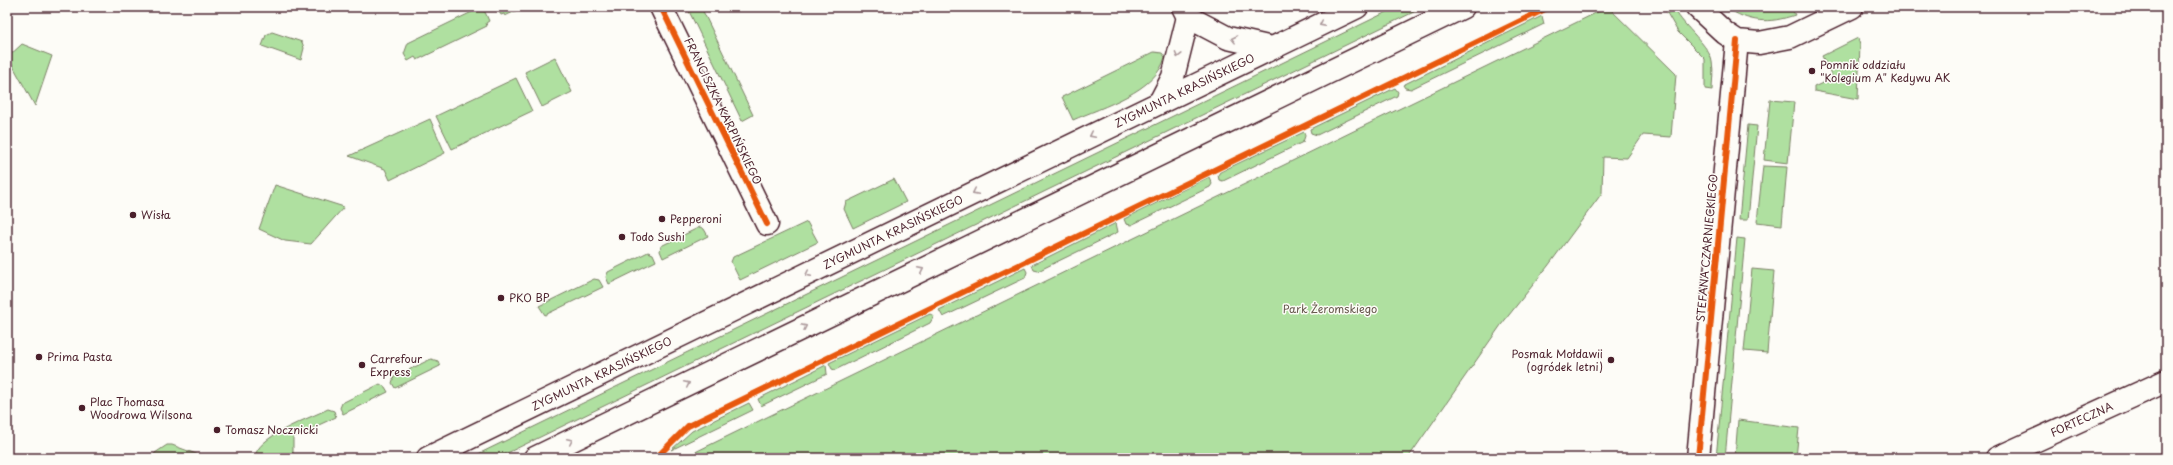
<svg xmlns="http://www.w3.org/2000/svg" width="2173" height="465" viewBox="0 0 2173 465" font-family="'Playpen Sans',sans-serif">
<rect width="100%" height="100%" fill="#fdfcf7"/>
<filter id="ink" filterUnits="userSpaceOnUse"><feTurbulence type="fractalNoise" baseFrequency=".025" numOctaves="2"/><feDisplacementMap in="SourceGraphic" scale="8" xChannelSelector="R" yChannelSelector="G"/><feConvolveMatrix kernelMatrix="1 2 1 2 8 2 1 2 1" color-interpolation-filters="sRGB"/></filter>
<g filter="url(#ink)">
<path fill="#afe0a0" stroke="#7c8066" d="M 496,7 L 524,7 L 505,16 L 504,14 L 501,15 Z
M 687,7 L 701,7 L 753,115 L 742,121 Z
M 1397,7 L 1424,7 L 497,458 L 470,458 Z
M 1608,7 L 1676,74 L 1671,137 L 1643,135 L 1627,158 L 1603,157 L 1602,193 L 1548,266 L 1501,325 L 1408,458 L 683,458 Z
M 1725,7 L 1791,7 L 1795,15 C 1768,24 1750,23 1725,7 Z
M 478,9 L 485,12 L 489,21 L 486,23 L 487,26 L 417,60 L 415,57 L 408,61 L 404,54 L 408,43 Z
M 1675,10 C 1684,27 1710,46 1712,62 C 1714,71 1712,81 1712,90 L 1705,89 L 1705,59 L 1678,32 L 1667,13 Z
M 1542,16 L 1544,24 L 1411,89 L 1405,88 L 1403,85 Z
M 272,32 L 302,42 L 304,48 L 301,60 L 262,46 L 266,35 Z
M 1858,38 L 1860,44 L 1858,99 L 1814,91 L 1814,87 L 1833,78 L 1822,56 Z
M 22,44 L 52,56 L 35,106 L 8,57 Z
M 1154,52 L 1162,53 L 1165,57 C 1157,91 1102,107 1073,120 L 1062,97 Z
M 555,57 L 572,92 L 542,107 L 525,72 Z
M 516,78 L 532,111 L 452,149 L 436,116 Z
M 1395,88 L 1398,92 L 1397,96 L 1317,135 L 1311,133 L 1310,129 Z
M 1770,100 L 1794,102 L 1788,163 L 1764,160 Z
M 430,119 L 445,153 L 390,180 L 385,169 L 349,156 Z
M 1748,125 L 1757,126 L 1748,220 L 1739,220 Z
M 1304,132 L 1305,136 L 1303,142 L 1223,181 L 1219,180 L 1218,175 L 1220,172 Z
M 1763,166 L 1787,167 L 1782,225 L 1757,222 Z
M 1209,177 L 1212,184 L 1210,187 L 1131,225 L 1126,224 L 1124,219 Z
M 894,179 L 906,202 L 853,228 L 844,209 L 846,202 Z
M 275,185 L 344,207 L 311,244 L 285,241 L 259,229 Z
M 807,222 L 818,242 L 740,280 L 731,262 L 733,257 Z
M 1116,223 L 1118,232 L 1038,271 L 1034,270 L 1032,265 Z
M 700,227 L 704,229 L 708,236 L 663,258 L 660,251 L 661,246 Z
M 1737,238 L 1745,239 L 1725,458 L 1716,458 Z
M 648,252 L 653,254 L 656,261 L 609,284 L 606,277 L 608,272 Z
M 1025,268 L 1027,272 L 1025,278 L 943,317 L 939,310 Z
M 1752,269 L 1774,271 L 1767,353 L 1744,351 Z
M 594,279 L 599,280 L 603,287 L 545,315 L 539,306 Z
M 930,314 L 934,316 L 930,323 L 835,370 L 832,369 L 829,363 Z
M 431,359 L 438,361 L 440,366 L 395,388 L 392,383 L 394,377 Z
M 826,365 L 827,374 L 761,406 L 758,399 Z
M 380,384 L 385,387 L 388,392 L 343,414 L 340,408 L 342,403 Z
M 749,403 L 753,410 L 671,450 L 692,431 Z
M 328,409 L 334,411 L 336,417 L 293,437 L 293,458 L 255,458 C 255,437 310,418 328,409 Z
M 1738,420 L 1799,428 L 1796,458 L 1735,458 Z
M 167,445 L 172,445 L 207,458 L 153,458 L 155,453 Z"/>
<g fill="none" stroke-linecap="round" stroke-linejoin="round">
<g stroke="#4a1f2b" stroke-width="25">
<g id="minor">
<path d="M 661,7 L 767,224"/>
<path d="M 1183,7 L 1188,17 L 1228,38 L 1272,48"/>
<path d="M 1697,7 L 1725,33 L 1737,41 L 1759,43 L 1790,37 L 1852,7"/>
<path d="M 1160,102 L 1173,77 L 1188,17"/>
<path d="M 1698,458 L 1737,41"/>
<path id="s1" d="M 1997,458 L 2166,381"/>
</g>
</g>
<g stroke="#4a1f2b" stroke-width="25">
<g id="secondary">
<path id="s2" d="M 428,458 L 1357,7"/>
<path d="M 535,458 L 1463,7"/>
</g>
</g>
<use href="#minor" stroke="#fdfcf7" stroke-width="22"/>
<use href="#secondary" stroke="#fdfcf7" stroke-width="22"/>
<g stroke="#fdfcf7" stroke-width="8">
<path id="cycleway" d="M 661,7 L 767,224
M 656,458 L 688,426 L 1549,7
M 1698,458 L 1737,41"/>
</g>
<use href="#cycleway" stroke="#e8590c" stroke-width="6"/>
</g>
<defs><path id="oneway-chevron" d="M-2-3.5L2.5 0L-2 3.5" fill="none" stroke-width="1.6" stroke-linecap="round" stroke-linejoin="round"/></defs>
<g stroke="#ac999b">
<use href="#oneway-chevron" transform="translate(1322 24) rotate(154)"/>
<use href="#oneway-chevron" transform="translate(1234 39) rotate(-166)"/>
<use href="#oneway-chevron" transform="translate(1178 55) rotate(104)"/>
<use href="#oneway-chevron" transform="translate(1092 135) rotate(154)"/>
<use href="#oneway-chevron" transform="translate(975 192) rotate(154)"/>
<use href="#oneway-chevron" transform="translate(921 270) rotate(-26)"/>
<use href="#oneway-chevron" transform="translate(808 274) rotate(154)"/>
<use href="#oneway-chevron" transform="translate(804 327) rotate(-26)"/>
<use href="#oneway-chevron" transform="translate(687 384) rotate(-26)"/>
<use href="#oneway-chevron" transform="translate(570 441) rotate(-26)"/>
</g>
</g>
<g fill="#4a1f2b" stroke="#fdfcf7" stroke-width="1.5">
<circle cx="1812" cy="71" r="4"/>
<circle cx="133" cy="215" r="4"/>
<circle cx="662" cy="219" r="4"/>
<circle cx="622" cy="237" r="4"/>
<circle cx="501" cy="298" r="4"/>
<circle cx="39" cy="357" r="4"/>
<circle cx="1611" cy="360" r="4"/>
<circle cx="362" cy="365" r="4"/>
<circle cx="82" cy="408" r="4"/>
<circle cx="217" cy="430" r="4"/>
</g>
<g text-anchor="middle" stroke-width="3" stroke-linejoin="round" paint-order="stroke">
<g font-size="11" fill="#4a1f2b" stroke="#fdfcf7" text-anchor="start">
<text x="1820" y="69">Pomnik oddziału<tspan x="1820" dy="13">"Kolegium A" Kedywu AK</tspan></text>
<text x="141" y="219">Wisła</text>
<text x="670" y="223">Pepperoni</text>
<text x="630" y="241">Todo Sushi</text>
<text x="509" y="302">PKO BP</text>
<text x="1603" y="358" text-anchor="end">Posmak Mołdawii<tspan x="1603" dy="13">(ogródek letni)</tspan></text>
<text x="47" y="361">Prima Pasta</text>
<text x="370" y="363">Carrefour<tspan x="370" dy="13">Express</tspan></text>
<text x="90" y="406">Plac Thomasa<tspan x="90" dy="13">Woodrowa Wilsona</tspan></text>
<text x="225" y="434">Tomasz Nocznicki</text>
</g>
<g font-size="11" fill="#4a1f2b" stroke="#fdfcf7">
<text dy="4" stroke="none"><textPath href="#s2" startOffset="841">ZYGMUNTA KRASIŃSKIEGO</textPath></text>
<text transform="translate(723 111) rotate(64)" y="4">FRANCISZKA KARPIŃSKIEGO</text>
<text dy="4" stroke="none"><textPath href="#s2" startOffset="517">ZYGMUNTA KRASIŃSKIEGO</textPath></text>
<text transform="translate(1707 248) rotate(-85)" y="4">STEFANA CZARNIECKIEGO</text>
<text dy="4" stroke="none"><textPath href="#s2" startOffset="193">ZYGMUNTA KRASIŃSKIEGO</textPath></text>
<text dy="4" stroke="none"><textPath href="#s1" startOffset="93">FORTECZNA</textPath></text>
</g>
<g font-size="11" fill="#68594e" stroke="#fdfcf7">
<text x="1330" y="313">Park Żeromskiego</text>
</g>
</g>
<rect width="2173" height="465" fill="none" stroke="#fdfcf7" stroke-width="24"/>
<rect x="12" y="12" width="2149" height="441" fill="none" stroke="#4a1f2b" stroke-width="1.5" filter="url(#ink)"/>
</svg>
